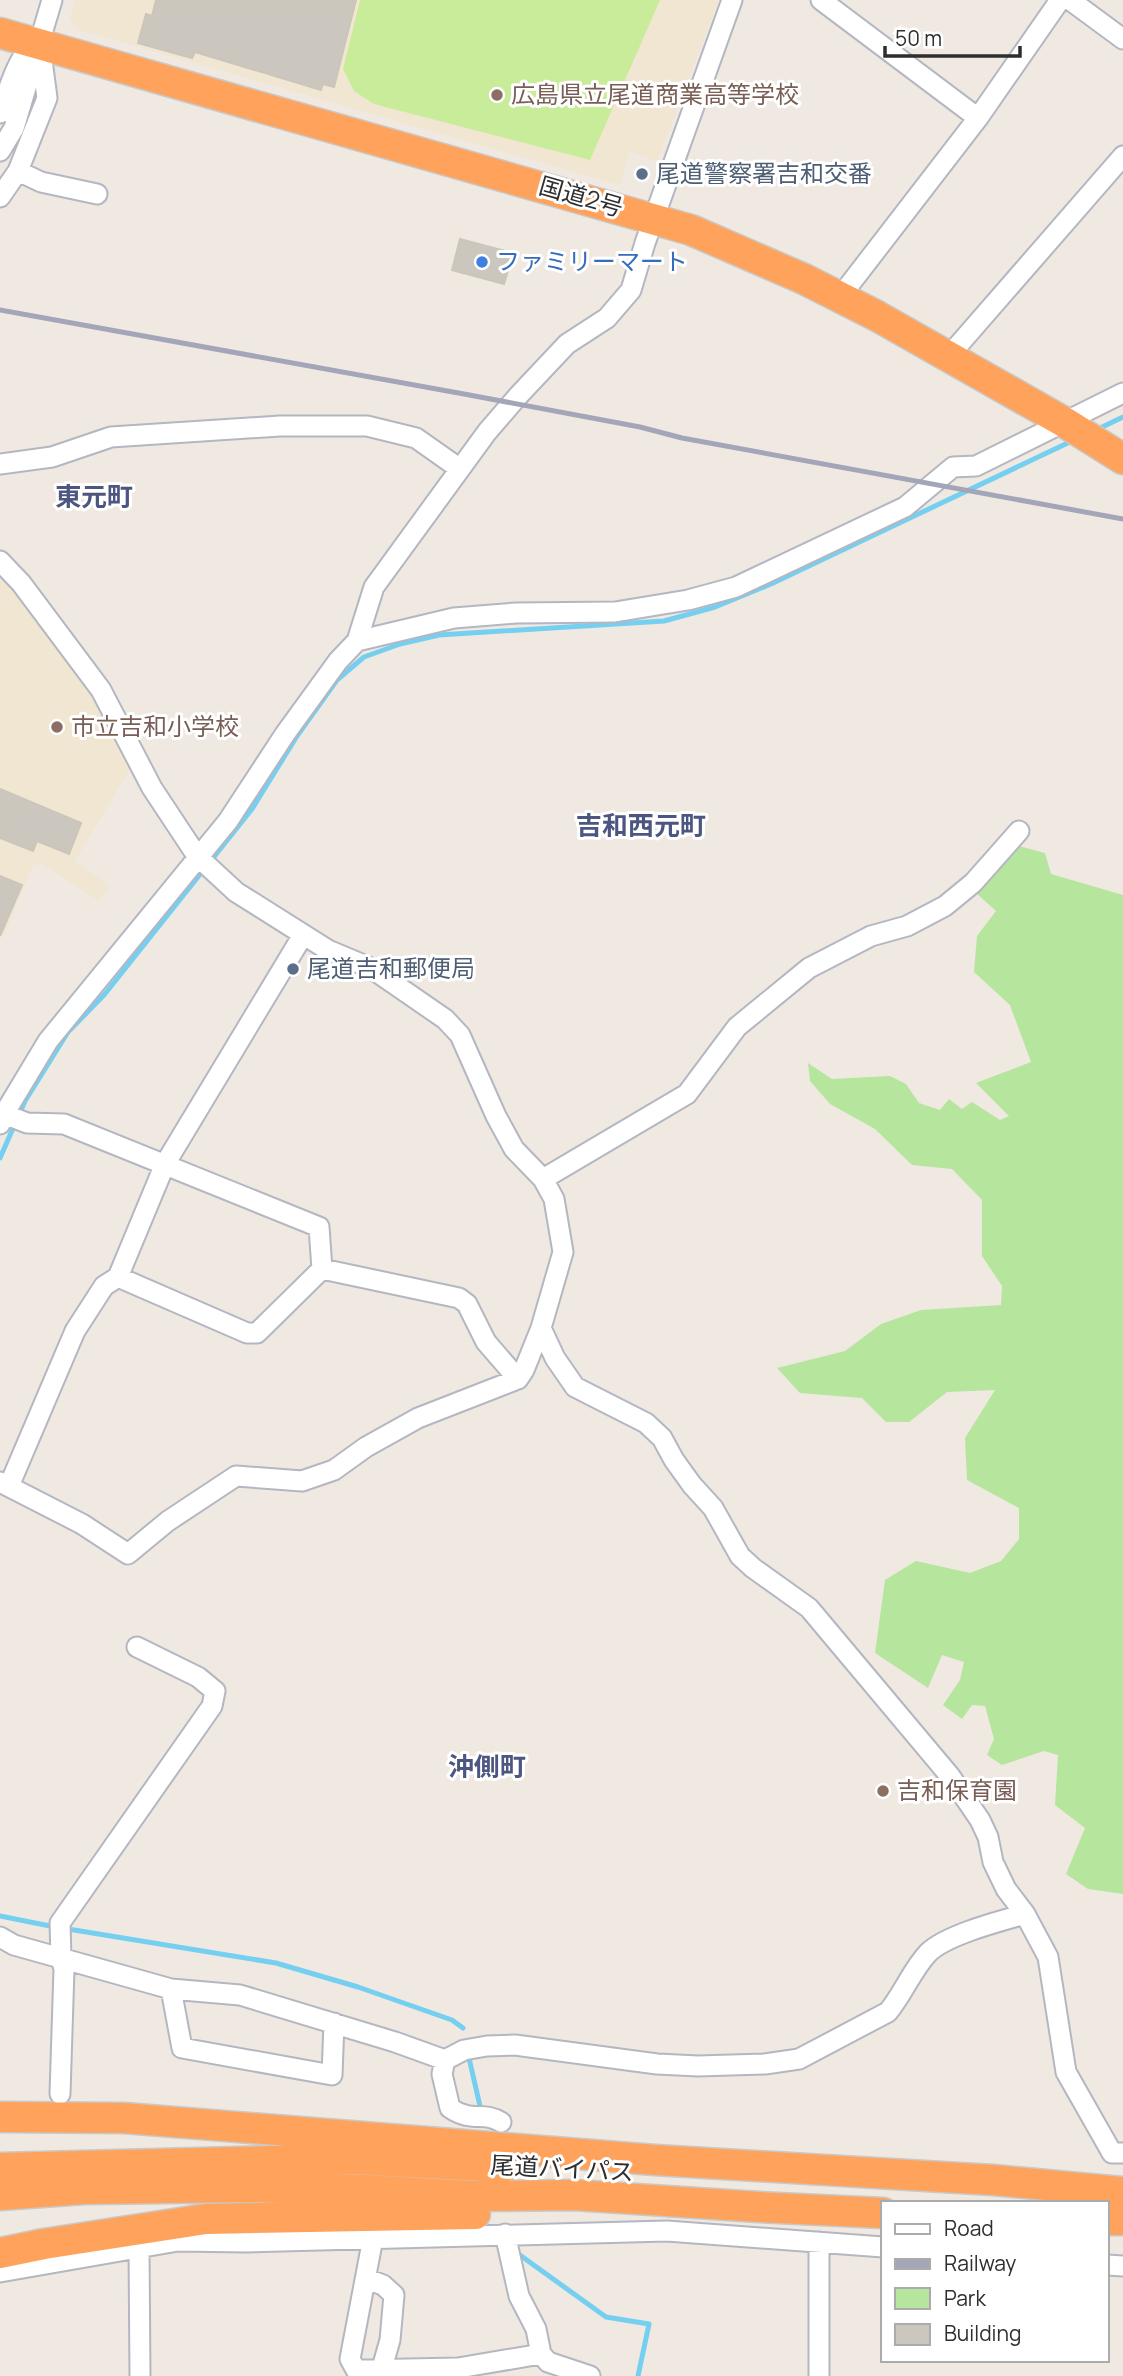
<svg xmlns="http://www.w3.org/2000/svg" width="1123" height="2376" viewBox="0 0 1123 2376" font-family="Manrope,'Noto Sans JP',sans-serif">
<rect width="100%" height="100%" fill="#efe9e1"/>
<path fill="#f0e6d1" d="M 75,0 L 719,0 L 657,162 L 630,151 L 620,185 L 76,29 L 70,18 Z
M 0,570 L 96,693 L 134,762 L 75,861 L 110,885 L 99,901 L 42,864 L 33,865 L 5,933 L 0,935 Z"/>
<path fill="#b6e59e" d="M 1007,843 L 1045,853 L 1051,874 L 1123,895 L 1123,1894 L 1088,1889 L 1066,1874 L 1085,1828 L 1055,1805 L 1058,1755 L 1044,1751 L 1002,1765 L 987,1755 L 994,1739 L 985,1706 L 972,1705 L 962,1719 L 943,1705 L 960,1680 L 964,1662 L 942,1655 L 928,1688 L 875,1653 L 885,1580 L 916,1561 L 970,1573 L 1001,1561 L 1019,1539 L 1019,1508 L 967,1480 L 965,1438 L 995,1390 L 947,1392 L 909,1422 L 886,1422 L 862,1398 L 800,1393 L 777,1368 L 845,1351 L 881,1324 L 921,1310 L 1001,1305 L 1002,1286 L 982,1256 L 982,1200 L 952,1169 L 912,1165 L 875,1129 L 830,1104 L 810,1081 L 808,1063 L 832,1079 L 890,1076 L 906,1084 L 919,1103 L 940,1110 L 949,1099 L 962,1109 L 972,1102 L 1000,1120 L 1009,1116 L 976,1083 L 1031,1062 L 1010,1005 L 974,972 L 977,936 L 996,911 L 975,892 Z"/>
<path fill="#c9ec9a" d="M 360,0 L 660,0 L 590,160 L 374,104 L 354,91 L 343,69 Z"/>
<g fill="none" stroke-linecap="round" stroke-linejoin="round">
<path stroke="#75cff0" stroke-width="5" d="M 1096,430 L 1123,417
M 0,1158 L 25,1101 L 68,1032 L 104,995 L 252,809 L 297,736 L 337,680 L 364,657 L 400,644 L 439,635 L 664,621 L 715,607 L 771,584 L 1074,440
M 0,1916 L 50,1926
M 68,1929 L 276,1963 L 358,1987 L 452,2020 L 463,2028
M 469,2058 L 480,2106
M 517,2253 L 606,2317 L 649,2324 L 638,2376"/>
</g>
<path fill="#cbc7bf" stroke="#cbc5ba" stroke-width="2" d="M 156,0 L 356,0 L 334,87 L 323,84 L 321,90 L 195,52 L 192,58 L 138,43 L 146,14 L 152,16 Z
M 460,239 L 513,253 L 504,284 L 452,270 Z
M 0,789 L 81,823 L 69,854 L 37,841 L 33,851 L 0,838 Z
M 0,876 L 22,885 L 0,936 Z"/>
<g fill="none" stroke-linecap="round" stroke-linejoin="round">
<g stroke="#b4b7c1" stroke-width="23">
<path id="minor" d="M 821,0 L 978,118
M 1070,0 L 1123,39
M 0,113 C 6,98 18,54 32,48
M 0,151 L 14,128 L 52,0
M 18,171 L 41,182 L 97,194
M 0,197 L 18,171 L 47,98 L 40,45
M 840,297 L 978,118 L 1060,0
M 948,357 L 1123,156
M 0,464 L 52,457 L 111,437 L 280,426 L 367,426 L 416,438 L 460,469
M 0,561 L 21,583 L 101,690 L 152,788 L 197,856 L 236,892 L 328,950 L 371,968 L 445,1019 L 460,1035 L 496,1116 L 514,1149 L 543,1179 L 554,1199 L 563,1252 L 541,1328 L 524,1370 L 518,1379 L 418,1418 L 366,1447 L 334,1470 L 302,1481 L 236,1476 L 168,1521 L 128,1554 L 82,1524 L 0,1482
M 357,641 L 454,618 L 516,613 L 615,612 L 688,600 L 736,587 L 905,507 L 953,467 L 976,466 L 1123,393
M 4,1114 L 27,1123 L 64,1124 L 319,1227 L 322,1269 L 257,1333 L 247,1333 L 118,1277
M 0,1124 L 4,1114 L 48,1041 L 228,821 L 285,734 L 338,661 L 357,641 L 374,587 L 487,432 L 518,396 L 567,344 L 607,318 L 631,290 L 645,243 L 732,0
M 543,1179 L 687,1094 L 737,1027 L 809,968 L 871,936 L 907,926 L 945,906 L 973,883 L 1019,831
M 322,1269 L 459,1298 L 467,1304 L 486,1342 L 518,1379
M 541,1328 L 555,1358 L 575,1387 L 646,1423 L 662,1438 L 674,1460 L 692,1485 L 713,1508 L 740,1556 L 753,1568 L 809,1608 L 950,1776 L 980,1820 L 988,1837 L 993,1862 L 1006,1889 L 1025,1914 L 1048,1957 L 1066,2072 L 1112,2153 L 1123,2153
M 9,1486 L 75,1331 L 104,1286 L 118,1277 L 165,1164 L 303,935
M 0,1937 L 14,1945 L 171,1989 L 240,1995 L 395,2042 L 445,2060 L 464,2050 L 487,2046 L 515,2045 L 657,2064 L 698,2066 L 765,2064 L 799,2059 L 888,2012 C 903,1994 912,1970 928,1953 C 946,1935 1000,1921 1025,1914
M 171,1989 L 182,2048 L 332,2075 L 334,2023
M 445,2060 L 442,2074 L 450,2108 C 472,2123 483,2111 501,2122
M 60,2094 L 64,1969 L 61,1958 L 60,1923 L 212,1706 L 215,1691 L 198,1677 L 137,1647
M 505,2234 L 519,2296 L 536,2329 L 541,2354 L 548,2362 L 590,2376
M 373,2238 L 350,2359 L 356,2370 L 458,2368 L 541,2354
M 819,2242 L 819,2376
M 139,2248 L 140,2376
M 1107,2265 L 1123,2266
M 0,2272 L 178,2241 L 246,2242 L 667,2231 L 883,2247
M 367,2279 L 383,2285 L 394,2295 L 390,2340 L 382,2368"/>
</g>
<g stroke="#c9c9c9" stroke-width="33">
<path id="highway" d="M 0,33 L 691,230 L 804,279 L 877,316 L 1064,422 L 1123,459
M 0,2117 L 124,2118 L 655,2160 L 993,2180 L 1123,2192
M 0,2168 L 352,2159 L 503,2167
M 0,2195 L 84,2189 L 251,2187 L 365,2190 L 472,2196 L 574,2195 L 759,2207 L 883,2213
M 1107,2220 L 1123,2220
M 0,2253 L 44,2244 L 206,2219 L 475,2214"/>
</g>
<use href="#minor" stroke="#fff" stroke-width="19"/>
<use href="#highway" stroke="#ffa35c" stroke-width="30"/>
<path stroke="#a3a6b8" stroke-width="5" d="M 0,310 L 464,394 L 640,427 L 682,438 L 1123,519"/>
</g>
<g fill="#8d6e63" stroke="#fff" stroke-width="2.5">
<circle cx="497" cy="95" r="7"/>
<circle cx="57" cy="727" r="7"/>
<circle cx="883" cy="1791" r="7"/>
</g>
<g fill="#5c6f8a" stroke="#fff" stroke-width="2.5">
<circle cx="642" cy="174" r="7"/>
<circle cx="293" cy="969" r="7"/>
</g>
<circle fill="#3f7fe0" stroke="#fff" stroke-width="2.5" cx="482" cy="262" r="7"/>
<g text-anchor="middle" stroke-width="6" stroke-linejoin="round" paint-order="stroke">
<g font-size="24" fill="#785e54" stroke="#fff" text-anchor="start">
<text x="511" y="103">広島県立尾道商業高等学校</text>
<text x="71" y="735">市立吉和小学校</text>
<text x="897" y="1799">吉和保育園</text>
</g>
<g font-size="24" fill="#4e5e75" stroke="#fff" text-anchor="start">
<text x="656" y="182">尾道警察署吉和交番</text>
<text x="307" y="977">尾道吉和郵便局</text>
</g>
<g font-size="24" fill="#2e2e2e" stroke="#fff">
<text transform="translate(581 197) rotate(16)" y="8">国道2号</text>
<text transform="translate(562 2169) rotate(3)" y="8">尾道バイパス</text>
</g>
<g font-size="24" fill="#366cbe" stroke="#fff" text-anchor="start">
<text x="496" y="270">ファミリーマート</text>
</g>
<g font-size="26" font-weight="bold" fill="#4d5680" stroke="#fff">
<text x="94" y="506">東元町</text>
<text x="641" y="835">吉和西元町</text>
<text x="487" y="1776">沖側町</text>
</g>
</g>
<rect x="881" y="2201" width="228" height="161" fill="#ffffff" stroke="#ababab" stroke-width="2"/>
<rect x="895" y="2224" width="35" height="10" fill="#ffffff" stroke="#ababab" stroke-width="2"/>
<text x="944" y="2236" font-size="21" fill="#2e2e2e">Road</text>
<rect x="895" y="2259" width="35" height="10" fill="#a3a6b8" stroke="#ababab" stroke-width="2"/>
<text x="944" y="2271" font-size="21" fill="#2e2e2e">Railway</text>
<rect x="895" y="2288" width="35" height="21" fill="#b6e59e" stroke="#ababab" stroke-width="2"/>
<text x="944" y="2306" font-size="21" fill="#2e2e2e">Park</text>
<rect x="895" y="2324" width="35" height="21" fill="#cbc7bf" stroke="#ababab" stroke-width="2"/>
<text x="944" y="2341" font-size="21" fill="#2e2e2e">Building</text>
<path d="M885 46v10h135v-10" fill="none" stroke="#2e2e2e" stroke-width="3.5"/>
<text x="895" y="46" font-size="21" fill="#2e2e2e" stroke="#ffffff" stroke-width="5" paint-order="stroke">50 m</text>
</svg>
